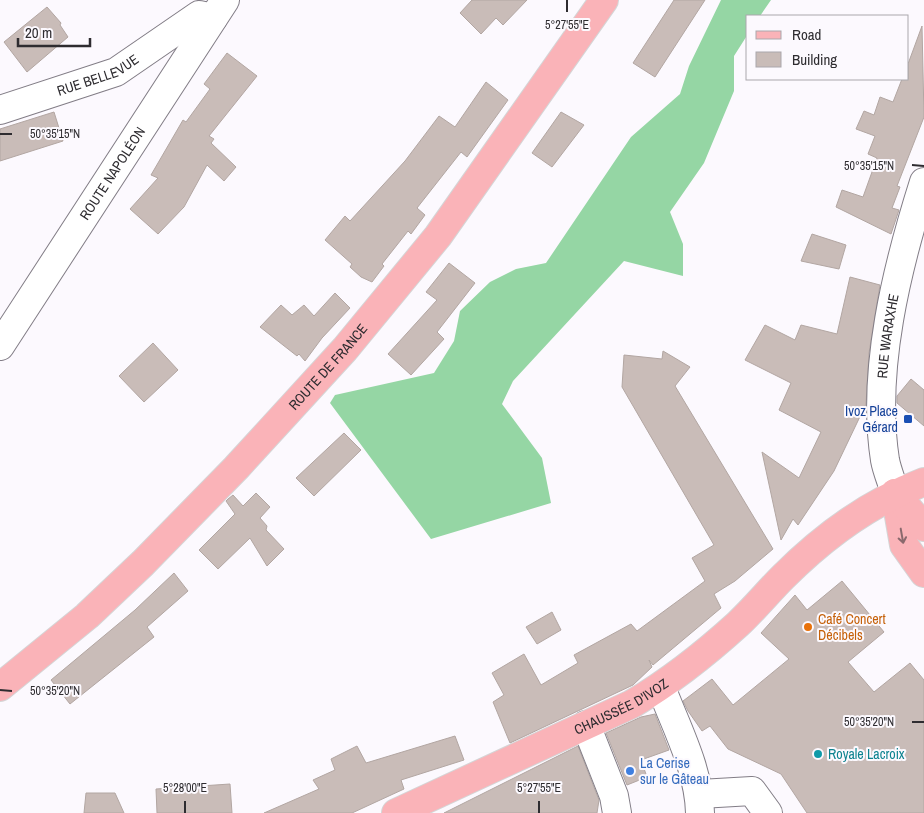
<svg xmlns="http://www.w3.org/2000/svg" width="924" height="813" viewBox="0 0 924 813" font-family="'Archivo Narrow',sans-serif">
<rect width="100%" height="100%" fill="#fcf9fe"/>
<path fill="#95d6a4" d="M 721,0 L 771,0 L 760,16 L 748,16 L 748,34 L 734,56 L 734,91 L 704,163 L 670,212 L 683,244 L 683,276 L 624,261 L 513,381 L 502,404 L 542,458 L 551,503 L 431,539 L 330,403 L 335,395 L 434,373 L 454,341 L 460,311 L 490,282 L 516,269 L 546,263 L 631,137 L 680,94 L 689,66 Z"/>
<path fill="#c9bcb8" stroke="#b2a6a2" d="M 472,0 L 527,0 L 503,25 L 496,18 L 481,34 L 460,13 Z
M 674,0 L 705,0 L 655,77 L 633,63 Z
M 47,7 L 61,23 L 60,25 L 68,37 L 27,72 L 4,42 Z
M 922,26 L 924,117 L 897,186 L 900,187 L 892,208 L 899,210 L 891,234 L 836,207 L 842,190 L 863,197 L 877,158 L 868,154 L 875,136 L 856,129 L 864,111 L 874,115 L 880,97 L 893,102 L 902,79 L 908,79 L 908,64 Z
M 227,53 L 257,76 L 209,136 L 214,139 L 211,143 L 236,167 L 224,181 L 207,165 L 184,207 L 158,234 L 130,209 L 158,178 L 151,175 L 183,120 L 186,122 L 210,89 L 204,84 Z
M 486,82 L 508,100 L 467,157 L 461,152 L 417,208 L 425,215 L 411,234 L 408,231 L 382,264 L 384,266 L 372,282 L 361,277 L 350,267 L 352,264 L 325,240 L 345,216 L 350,221 L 405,161 L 439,116 L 455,127 Z
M 54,112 L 63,141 L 0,161 L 0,129 Z
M 561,112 L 584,125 L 552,167 L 532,153 Z
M 812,234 L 846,245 L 839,269 L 801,261 Z
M 449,263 L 475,283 L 437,332 L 444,339 L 411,375 L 388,354 L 437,300 L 426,292 Z
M 850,277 L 880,285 L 869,353 L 866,404 L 834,471 L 798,525 L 793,519 L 781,540 L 762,452 L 799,478 L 821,432 L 779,410 L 791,383 L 745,360 L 765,325 L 795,340 L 801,325 L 837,334 Z
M 335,293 L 350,308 L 322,338 L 305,361 L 299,354 L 297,356 L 260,327 L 281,305 L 292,315 L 304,305 L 314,316 Z
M 153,343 L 178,370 L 144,402 L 119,376 Z
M 663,351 L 690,367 L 675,386 L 773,549 L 735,581 L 714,594 L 721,608 L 653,665 L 649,660 L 652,667 L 633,685 L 510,743 L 493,702 L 504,695 L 492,673 L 524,654 L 541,685 L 578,663 L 574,655 L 631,624 L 637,631 L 705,581 L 692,558 L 714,545 L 622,387 L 624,355 L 662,359 Z
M 911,379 L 924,390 L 924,426 L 897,403 L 897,396 Z
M 344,433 L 361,450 L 314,496 L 296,478 Z
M 256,493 L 270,507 L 260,518 L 267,526 L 266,530 L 284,549 L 267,566 L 250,538 L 218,569 L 199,550 L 235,514 L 226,501 L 228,499 L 233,495 L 243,506 Z
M 174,573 L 188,591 L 147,627 L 154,637 L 70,704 L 51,680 L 135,610 Z
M 842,581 L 884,632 L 848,662 L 874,692 L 910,663 L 924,680 L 924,813 L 807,813 L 781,774 L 728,749 L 710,726 L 702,731 L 688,711 L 683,701 L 712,679 L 733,705 L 789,659 L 761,633 L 795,595 L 807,610 Z
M 552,612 L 561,630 L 537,644 L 526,627 Z
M 655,714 L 669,750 L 641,760 L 647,777 L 627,785 L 606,733 L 641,717 Z
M 455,736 L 464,760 L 401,780 L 404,789 L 352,813 L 264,813 L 319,789 L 313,780 L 335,770 L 331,759 L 357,746 L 366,763 Z
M 578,746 L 599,800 L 597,813 L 444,813 Z
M 230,784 L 232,813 L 157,813 L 156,789 Z
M 86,793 L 115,793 L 124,813 L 84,813 Z"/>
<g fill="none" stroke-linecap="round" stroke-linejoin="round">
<g stroke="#827d86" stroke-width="30">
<g id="minor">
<path id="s1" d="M 0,110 L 116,72 L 199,15 L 213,18"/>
<path id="s2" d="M 0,346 L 225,0"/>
<path id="s3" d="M 895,493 C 892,482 887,471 885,460 C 871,371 897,267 924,182"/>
<path d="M 661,687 C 676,727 699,769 700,813"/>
<path d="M 586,725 L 614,796 L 617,813"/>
<path d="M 700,794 L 752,791 L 768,813"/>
</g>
</g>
<g stroke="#d5d5d6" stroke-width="30">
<g id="major">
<path d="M 895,493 L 904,545 L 924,573"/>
<path d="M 895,493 L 924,527"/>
<path id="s4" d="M 0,687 L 87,616 L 143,563 L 236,468 L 345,349 L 438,236 L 604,0"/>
<path id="s5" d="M 396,813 L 632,704 C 671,681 705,654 738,624 C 754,609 768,592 783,577 C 824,536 870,502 924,482"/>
</g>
</g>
<use href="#minor" stroke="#fff" stroke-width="28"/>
<use href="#major" stroke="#fab3b8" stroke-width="28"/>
</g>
<defs><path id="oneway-shaft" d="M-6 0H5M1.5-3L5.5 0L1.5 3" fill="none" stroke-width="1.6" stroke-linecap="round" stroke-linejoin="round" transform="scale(1.25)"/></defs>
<use stroke="#8a696d" href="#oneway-shaft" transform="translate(902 536) rotate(80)"/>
<path fill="none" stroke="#2e2c30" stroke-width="2" d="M 567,12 L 567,0M 0,134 L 12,134M 912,165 L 924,166M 0,690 L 12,691M 912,722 L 924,722M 185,813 L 185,801M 539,813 L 539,801"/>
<rect fill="#1a4fb4" stroke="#fcf9fe" stroke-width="2" x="903" y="414" width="10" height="10" rx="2.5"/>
<circle fill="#e8710a" stroke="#fcf9fe" stroke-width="2" cx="808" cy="627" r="5"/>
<circle fill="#0f9aa8" stroke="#fcf9fe" stroke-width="2" cx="818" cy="754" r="5"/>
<circle fill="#3f7fe0" stroke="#fcf9fe" stroke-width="2" cx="630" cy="771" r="5"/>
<g text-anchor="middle" stroke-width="4" stroke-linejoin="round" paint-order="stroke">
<g font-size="14" fill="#2e2c30" stroke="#fcf9fe">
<text dy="5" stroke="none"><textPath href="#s1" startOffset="104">RUE BELLEVUE</textPath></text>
<text dy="5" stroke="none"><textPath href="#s2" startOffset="206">ROUTE NAPOLÉON</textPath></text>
<text dy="5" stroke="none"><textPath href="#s3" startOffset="159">RUE WARAXHE</textPath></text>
<text dy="5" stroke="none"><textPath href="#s4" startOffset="459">ROUTE DE FRANCE</textPath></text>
<text dy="5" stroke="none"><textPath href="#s5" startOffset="249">CHAUSSÉE D'IVOZ</textPath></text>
</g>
<g font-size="14" fill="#164399" stroke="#fcf9fe" text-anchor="end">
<text x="898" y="416">Ivoz Place<tspan x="898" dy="16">Gérard</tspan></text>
</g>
<g font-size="14" fill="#c56008" stroke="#fcf9fe" text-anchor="start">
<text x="818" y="624">Café Concert<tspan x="818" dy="16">Décibels</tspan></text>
</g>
<g font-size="14" fill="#0d838f" stroke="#fcf9fe" text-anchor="start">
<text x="828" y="759">Royale Lacroix</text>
</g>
<g font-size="14" fill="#366cbe" stroke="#fcf9fe" text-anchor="start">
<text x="640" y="768">La Cerise<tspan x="640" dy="16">sur le Gâteau</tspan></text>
</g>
</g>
<g font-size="12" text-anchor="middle" fill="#2e2c30" stroke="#fcf9fe" stroke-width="4" stroke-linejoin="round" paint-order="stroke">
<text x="567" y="29">5°27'55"E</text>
<text x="55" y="138">50°35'15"N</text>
<text x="869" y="170">50°35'15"N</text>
<text x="55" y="695">50°35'20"N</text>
<text x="869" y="726">50°35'20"N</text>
<text x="185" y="792">5°28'00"E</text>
<text x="539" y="792">5°27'55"E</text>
</g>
<rect x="746" y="15" width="162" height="65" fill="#fcf9fe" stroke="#aaa7ac"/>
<rect x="756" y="31" width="25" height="8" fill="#fab3b8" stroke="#aaa7ac"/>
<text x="792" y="40" font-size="15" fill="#2e2c30">Road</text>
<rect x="756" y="52" width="25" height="15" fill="#c9bcb8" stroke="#aaa7ac"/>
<text x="792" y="65" font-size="15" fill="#2e2c30">Building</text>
<path d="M18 38v8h72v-8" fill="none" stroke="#2e2c30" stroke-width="2.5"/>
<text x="25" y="38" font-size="15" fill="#2e2c30" stroke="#fcf9fe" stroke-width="4" paint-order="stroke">20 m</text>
</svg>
